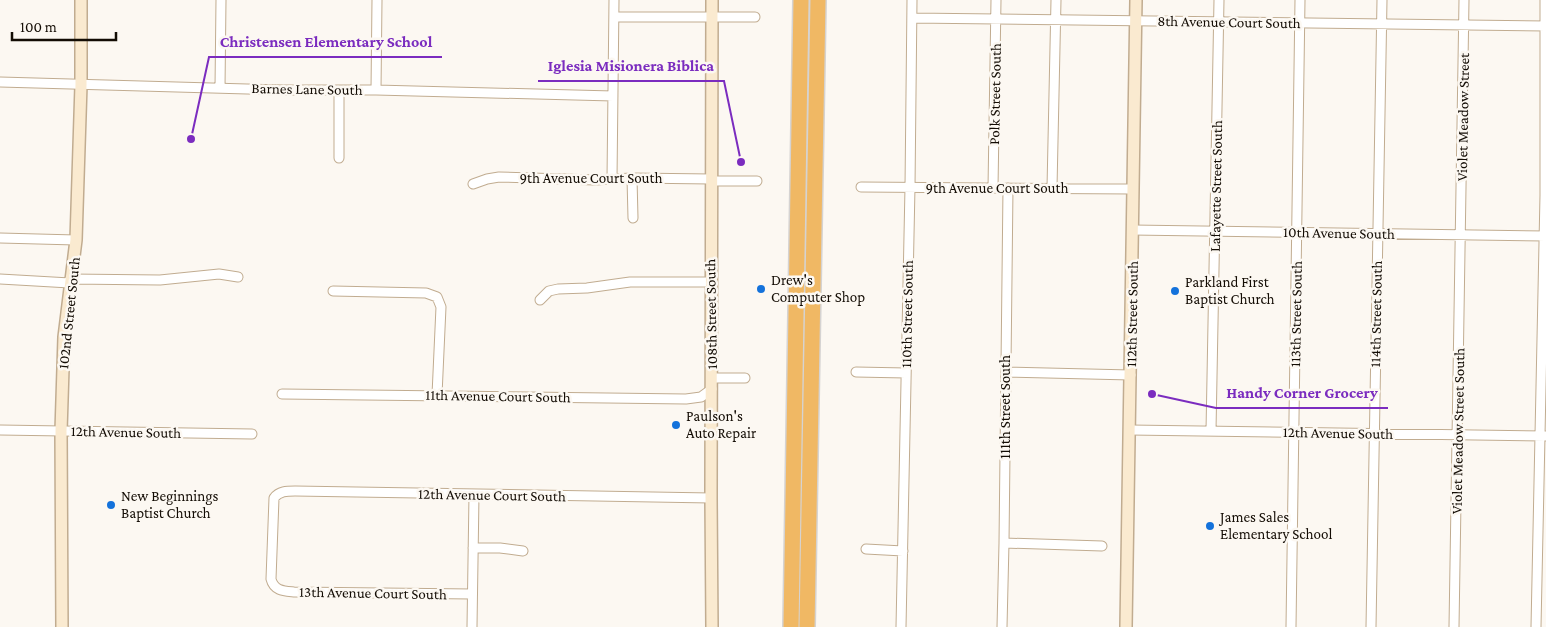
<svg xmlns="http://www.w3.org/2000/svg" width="1546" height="627" viewBox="0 0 1546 627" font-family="'Crimson Pro',serif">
<rect width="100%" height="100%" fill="#fcf8f2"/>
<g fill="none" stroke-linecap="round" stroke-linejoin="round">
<g stroke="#c1ac90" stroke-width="11">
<path id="street" d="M 614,17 L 755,17
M 912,18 L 1546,26
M 0,82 L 283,90 L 376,90 L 613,96
M 220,88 L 221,0
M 376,90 L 377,0
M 339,158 L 339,90
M 632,178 L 633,218
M 612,179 L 614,0
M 711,181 L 757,181
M 473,184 L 487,179 L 499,177 L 595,180 L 632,178 L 711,179
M 861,187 L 1133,189
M 993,188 L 996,0
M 1052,188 L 1056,0
M 1132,230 L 1546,236
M 0,238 L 76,240
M 0,279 L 70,283
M 70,279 L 160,280 L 219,274 L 238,277
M 333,291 L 426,293 L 437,297 L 441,307 L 437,395
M 540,300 L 549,291 L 558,289 L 587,288 L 630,282 L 711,282
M 856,372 L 906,373
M 1006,372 L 1131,375
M 712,378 L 745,378
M 282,394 L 686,399 L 701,397 L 712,389
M 0,430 L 252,434
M 1130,430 L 1546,436
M 1211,431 L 1219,0
M 1004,543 L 1102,546
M 473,548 L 500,548 L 523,551
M 866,549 L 903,551
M 472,594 L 294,592 C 284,591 274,591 271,579 L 274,498 C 279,491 287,491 295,491 L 711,498
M 472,627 L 474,495
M 901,627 L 910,187 L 912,0
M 1002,627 L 1004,543 L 1008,188
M 1291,627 L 1300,0
M 1371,627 L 1382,0
M 1454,627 L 1464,0
M 1536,627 L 1545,195 L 1545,0"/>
</g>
<g stroke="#c1ac90" stroke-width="14">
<path id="secondary" d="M 712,0 L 711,498 L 712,627
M 62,627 L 61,431 L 64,337 L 76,240 L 81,85 L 81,0
M 1126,627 L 1136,0"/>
</g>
<g stroke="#d5d3d2" stroke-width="18">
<path id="highway" d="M 791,627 L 801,0
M 807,627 L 818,0"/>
</g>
<use href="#street" stroke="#fff" stroke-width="9"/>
<use href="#secondary" stroke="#faead0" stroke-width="11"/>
<use href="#highway" stroke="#f0b864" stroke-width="15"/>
</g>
<g fill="#1472db" stroke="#fcf8f2" stroke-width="2">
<circle cx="761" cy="289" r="5"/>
<circle cx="1175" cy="291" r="5"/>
<circle cx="676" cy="425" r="5"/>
<circle cx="111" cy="505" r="5"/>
<circle cx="1210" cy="526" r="5"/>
</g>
<g text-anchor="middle" stroke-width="5" stroke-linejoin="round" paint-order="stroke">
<g font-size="15" fill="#130c04" stroke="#fcf8f2">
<text transform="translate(1229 22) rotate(1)" y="5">8th Avenue Court South</text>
<text transform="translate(307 89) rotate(1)" y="5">Barnes Lane South</text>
<text transform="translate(995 94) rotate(-89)" y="5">Polk Street South</text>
<text transform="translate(1463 117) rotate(-89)" y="5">Violet Meadow Street</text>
<text x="591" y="183">9th Avenue Court South</text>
<text transform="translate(1216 186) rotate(-89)" y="5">Lafayette Street South</text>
<text x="997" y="193">9th Avenue Court South</text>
<text transform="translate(1339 233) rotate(1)" y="5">10th Avenue South</text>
<text transform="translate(69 313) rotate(-84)" y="5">102nd Street South</text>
<text transform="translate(711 314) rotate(-91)" y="5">108th Street South</text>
<text transform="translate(907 314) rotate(-89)" y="5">110th Street South</text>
<text transform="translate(1132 314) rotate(-89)" y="5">112th Street South</text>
<text transform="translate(1296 314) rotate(-89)" y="5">113th Street South</text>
<text transform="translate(1376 314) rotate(-89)" y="5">114th Street South</text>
<text transform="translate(498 396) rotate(1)" y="5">11th Avenue Court South</text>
<text transform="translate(1005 407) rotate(-90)" y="5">111th Street South</text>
<text transform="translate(1458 431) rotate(-89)" y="5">Violet Meadow Street South</text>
<text transform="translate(126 432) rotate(1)" y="5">12th Avenue South</text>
<text transform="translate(1338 433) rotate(1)" y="5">12th Avenue South</text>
<text transform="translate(492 495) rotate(1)" y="5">12th Avenue Court South</text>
<text transform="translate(373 593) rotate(1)" y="5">13th Avenue Court South</text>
</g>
<g font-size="15" fill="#130c04" stroke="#fcf8f2" text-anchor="start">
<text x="771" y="285">Drew's<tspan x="771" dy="17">Computer Shop</tspan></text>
<text x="1185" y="287">Parkland First<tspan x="1185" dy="17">Baptist Church</tspan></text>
<text x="686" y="421">Paulson's<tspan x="686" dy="17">Auto Repair</tspan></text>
<text x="121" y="501">New Beginnings<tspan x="121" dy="17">Baptist Church</tspan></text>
<text x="1220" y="522">James Sales<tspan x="1220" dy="17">Elementary School</tspan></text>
</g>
</g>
<path fill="none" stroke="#7b2cbf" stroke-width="2" d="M191 139L209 57H442M741 162L724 81H538M1152 394L1216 408H1388"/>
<g fill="#7b2cbf" stroke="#fcf8f2" stroke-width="2">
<circle cx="191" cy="139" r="5"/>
<circle cx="741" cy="162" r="5"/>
<circle cx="1152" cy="394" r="5"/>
</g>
<g font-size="16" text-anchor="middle" font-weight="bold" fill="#7b2cbf" stroke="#fcf8f2" stroke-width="5" stroke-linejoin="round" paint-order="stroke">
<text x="326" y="47">Christensen Elementary School</text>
<text x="631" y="71">Iglesia Misionera Biblica</text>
<text x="1302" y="398">Handy Corner Grocery</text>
</g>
<path d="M12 32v8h104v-8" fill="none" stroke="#130c04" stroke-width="2.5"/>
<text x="20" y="32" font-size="15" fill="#130c04" stroke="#fcf8f2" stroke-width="4" paint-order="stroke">100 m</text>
</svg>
